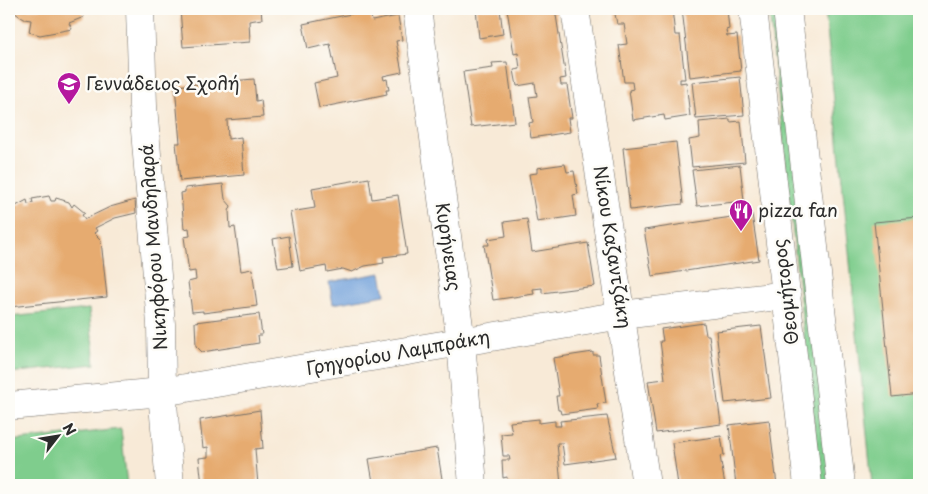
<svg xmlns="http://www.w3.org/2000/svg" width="928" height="494" viewBox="0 0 928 494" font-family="'Playpen Sans',sans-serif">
<rect width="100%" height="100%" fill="#fdfcf7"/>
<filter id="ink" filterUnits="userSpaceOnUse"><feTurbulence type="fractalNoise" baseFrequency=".02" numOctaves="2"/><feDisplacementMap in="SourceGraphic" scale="10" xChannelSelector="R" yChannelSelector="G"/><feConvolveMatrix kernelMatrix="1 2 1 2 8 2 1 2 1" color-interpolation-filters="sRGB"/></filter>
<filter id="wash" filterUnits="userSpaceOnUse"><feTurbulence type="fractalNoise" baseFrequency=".0096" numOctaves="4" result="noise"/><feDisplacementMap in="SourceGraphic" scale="20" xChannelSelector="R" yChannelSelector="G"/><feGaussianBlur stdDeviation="1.12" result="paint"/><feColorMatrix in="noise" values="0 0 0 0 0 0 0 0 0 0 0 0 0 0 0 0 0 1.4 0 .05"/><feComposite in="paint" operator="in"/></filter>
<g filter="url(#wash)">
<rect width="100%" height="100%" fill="#f8ead7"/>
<path fill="#7fcd8d" stroke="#557c5c" d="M 769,9 L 777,9 L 833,485 L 820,485 Z
M 825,9 L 919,9 L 919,485 L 872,485 Z
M 89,309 L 95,364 L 9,373 L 9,317 Z
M 121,429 L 127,485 L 9,485 L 9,441 Z"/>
<path fill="#71a0da" stroke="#4e6682" d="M 381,273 L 385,295 L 333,304 L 329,282 Z"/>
<g id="blocks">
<path fill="#e6ab70" d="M 9,9 L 81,9 L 84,17 L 69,23 L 72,29 L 40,35 L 29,32 L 31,20 L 24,19 Z
M 180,9 L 261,9 L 262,19 L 249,21 L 250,42 L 183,47 Z
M 476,9 L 500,9 L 503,34 L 479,38 Z
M 507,9 L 555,9 L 566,78 L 560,79 L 561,85 L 567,85 L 572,118 L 568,118 L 570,132 L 531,138 L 529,123 L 533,122 L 529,97 L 537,96 L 535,83 L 517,86 L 514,70 L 520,69 L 518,53 L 514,54 Z
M 614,9 L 672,9 L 675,35 L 680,35 L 685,79 L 680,79 L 680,83 L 686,82 L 690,116 L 665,120 L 664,115 L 633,120 L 629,90 L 633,89 L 632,82 L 624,82 L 619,45 L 627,44 L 624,24 L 617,24 Z
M 682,9 L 727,9 L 729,29 L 726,30 L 727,36 L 737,35 L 741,71 L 690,77 Z
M 370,10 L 372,21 L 398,16 L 402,40 L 396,41 L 402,72 L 383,76 L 384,80 L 387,79 L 389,90 L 386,90 L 387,94 L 319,108 L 314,83 L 337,78 L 330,44 L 308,49 L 303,24 Z
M 507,62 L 515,122 L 471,127 L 463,72 L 493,68 L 492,63 Z
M 740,77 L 744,115 L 696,119 L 692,82 Z
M 254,79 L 256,101 L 261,100 L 263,117 L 227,120 L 228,139 L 241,137 L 244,175 L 180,181 L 176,143 L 180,143 L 175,86 Z
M 730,119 L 730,122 L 741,121 L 745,162 L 692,167 L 689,140 L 700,138 L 699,122 Z
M 676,142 L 683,204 L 630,210 L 623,148 Z
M 565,164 L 567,172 L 574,171 L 578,194 L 573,195 L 576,216 L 537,222 L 529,174 L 537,173 L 537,168 Z
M 740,165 L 744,201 L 697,206 L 692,170 Z
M 369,178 L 372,199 L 398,195 L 407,254 L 383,257 L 384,263 L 365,266 L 352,272 L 343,269 L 327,272 L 326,266 L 300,271 L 290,212 L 315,208 L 312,188 Z
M 223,184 L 225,199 L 231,206 L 229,211 L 230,228 L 235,227 L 241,271 L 252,269 L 257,306 L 203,313 L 203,311 L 192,312 L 188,282 L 196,280 L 195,271 L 189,272 L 184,237 L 190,236 L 189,228 L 184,229 L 181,193 L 185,192 L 185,188 Z
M 49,196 L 51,201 L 55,201 L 56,198 L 69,202 L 72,207 L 74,204 L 85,213 L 82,215 L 85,219 L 110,207 L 135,200 L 136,213 L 115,218 L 95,228 L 97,231 L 94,233 L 101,240 L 107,297 L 9,307 L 9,214 L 16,210 L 14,207 L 27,200 L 28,204 L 33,203 L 32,199 Z
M 752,214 L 759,260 L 652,276 L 644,230 Z
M 919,218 L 919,394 L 892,397 L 874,222 Z
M 527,219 L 532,252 L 588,243 L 595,286 L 542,293 L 542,288 L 533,289 L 534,294 L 493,300 L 484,245 L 489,245 L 488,239 L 506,236 L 504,222 Z
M 289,236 L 293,266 L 278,268 L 273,239 Z
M 259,314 L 262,335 L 258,335 L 259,343 L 202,352 L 196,346 L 195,322 Z
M 704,323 L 706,335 L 709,335 L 721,424 L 656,433 L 648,381 L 665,379 L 660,341 L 663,341 L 661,329 Z
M 761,326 L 771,398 L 725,403 L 716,331 Z
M 593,352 L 593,355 L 599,355 L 606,403 L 597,404 L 598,409 L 561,414 L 560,410 L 558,410 L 556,396 L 559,396 L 553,358 Z
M 260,410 L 263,448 L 255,449 L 258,485 L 202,485 L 199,458 L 208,457 L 208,447 L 203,448 L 200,420 Z
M 607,416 L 616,457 L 565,464 L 562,443 L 557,443 L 561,485 L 508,485 L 507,477 L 503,478 L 502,460 L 510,460 L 509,456 L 503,456 L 501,434 L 512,433 L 510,422 L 539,419 L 539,423 L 555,421 L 555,426 L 561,426 L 560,421 Z
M 769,420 L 777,485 L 736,485 L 729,425 Z
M 721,436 L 724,455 L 720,456 L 725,485 L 678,485 L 672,443 Z
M 437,448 L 443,485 L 360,485 L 373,482 L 369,459 Z
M 581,481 L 581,485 L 564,485 L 563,484 Z
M 606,482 L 608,485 L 592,485 L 595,483 Z"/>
</g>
</g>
<g filter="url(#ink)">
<use href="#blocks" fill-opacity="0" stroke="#736e67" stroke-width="1"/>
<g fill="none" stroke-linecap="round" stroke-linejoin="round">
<g stroke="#736e67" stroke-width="29">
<path id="minor" d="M 140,9 L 143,106 L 161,324 L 162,392 L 170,485
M 417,9 L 461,342 L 473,485
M 575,9 L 646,485
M 753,9 L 808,485
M 787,9 L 841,485
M 9,406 L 162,392 L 622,315 L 787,295"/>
</g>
<use href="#minor" stroke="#fff" stroke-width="28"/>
</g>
</g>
<defs>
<g id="school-pin" transform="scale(1.25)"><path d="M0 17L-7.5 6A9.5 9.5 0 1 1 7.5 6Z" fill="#b5179e" stroke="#fdfcf7"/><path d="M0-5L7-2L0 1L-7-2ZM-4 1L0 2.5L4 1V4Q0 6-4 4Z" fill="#fff"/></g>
<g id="restaurant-pin" transform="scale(1.25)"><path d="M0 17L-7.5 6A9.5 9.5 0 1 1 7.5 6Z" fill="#b5179e" stroke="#fdfcf7"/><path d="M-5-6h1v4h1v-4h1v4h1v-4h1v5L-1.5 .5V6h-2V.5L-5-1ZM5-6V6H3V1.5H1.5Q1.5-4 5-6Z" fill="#fff"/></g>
</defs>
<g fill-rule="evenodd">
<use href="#school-pin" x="69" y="84"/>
<use href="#restaurant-pin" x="741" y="211"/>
</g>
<g text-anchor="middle" stroke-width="5" stroke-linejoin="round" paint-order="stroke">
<g font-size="18" fill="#2b2b2b" stroke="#fdfcf7" text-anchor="start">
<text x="86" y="90">Γεννάδειος Σχολή</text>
<text x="758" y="217">pizza fan</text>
</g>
<g font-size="18" fill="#2b2b2b" stroke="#fdfcf7">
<text transform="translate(154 247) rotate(-94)" y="6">Νικηφόρου Μανδηλαρά</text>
<text transform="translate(448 247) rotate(82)" y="6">Κυρήνειας</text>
<text transform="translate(612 247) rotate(81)" y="6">Νίκου Καζαντζάκη</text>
<text transform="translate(786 292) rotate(-97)" y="6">Θεομήτορος</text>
<text transform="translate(398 353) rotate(-10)" y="6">Γρηγορίου Λαμπράκη</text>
</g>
</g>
<rect width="928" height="494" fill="none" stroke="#fdfcf7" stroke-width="30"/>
<g transform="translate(58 436) rotate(59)" stroke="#fdfcf7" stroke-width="4" paint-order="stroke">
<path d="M0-4L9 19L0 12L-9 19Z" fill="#2b2b2b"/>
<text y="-8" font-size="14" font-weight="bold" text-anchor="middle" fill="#2b2b2b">N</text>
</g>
</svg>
